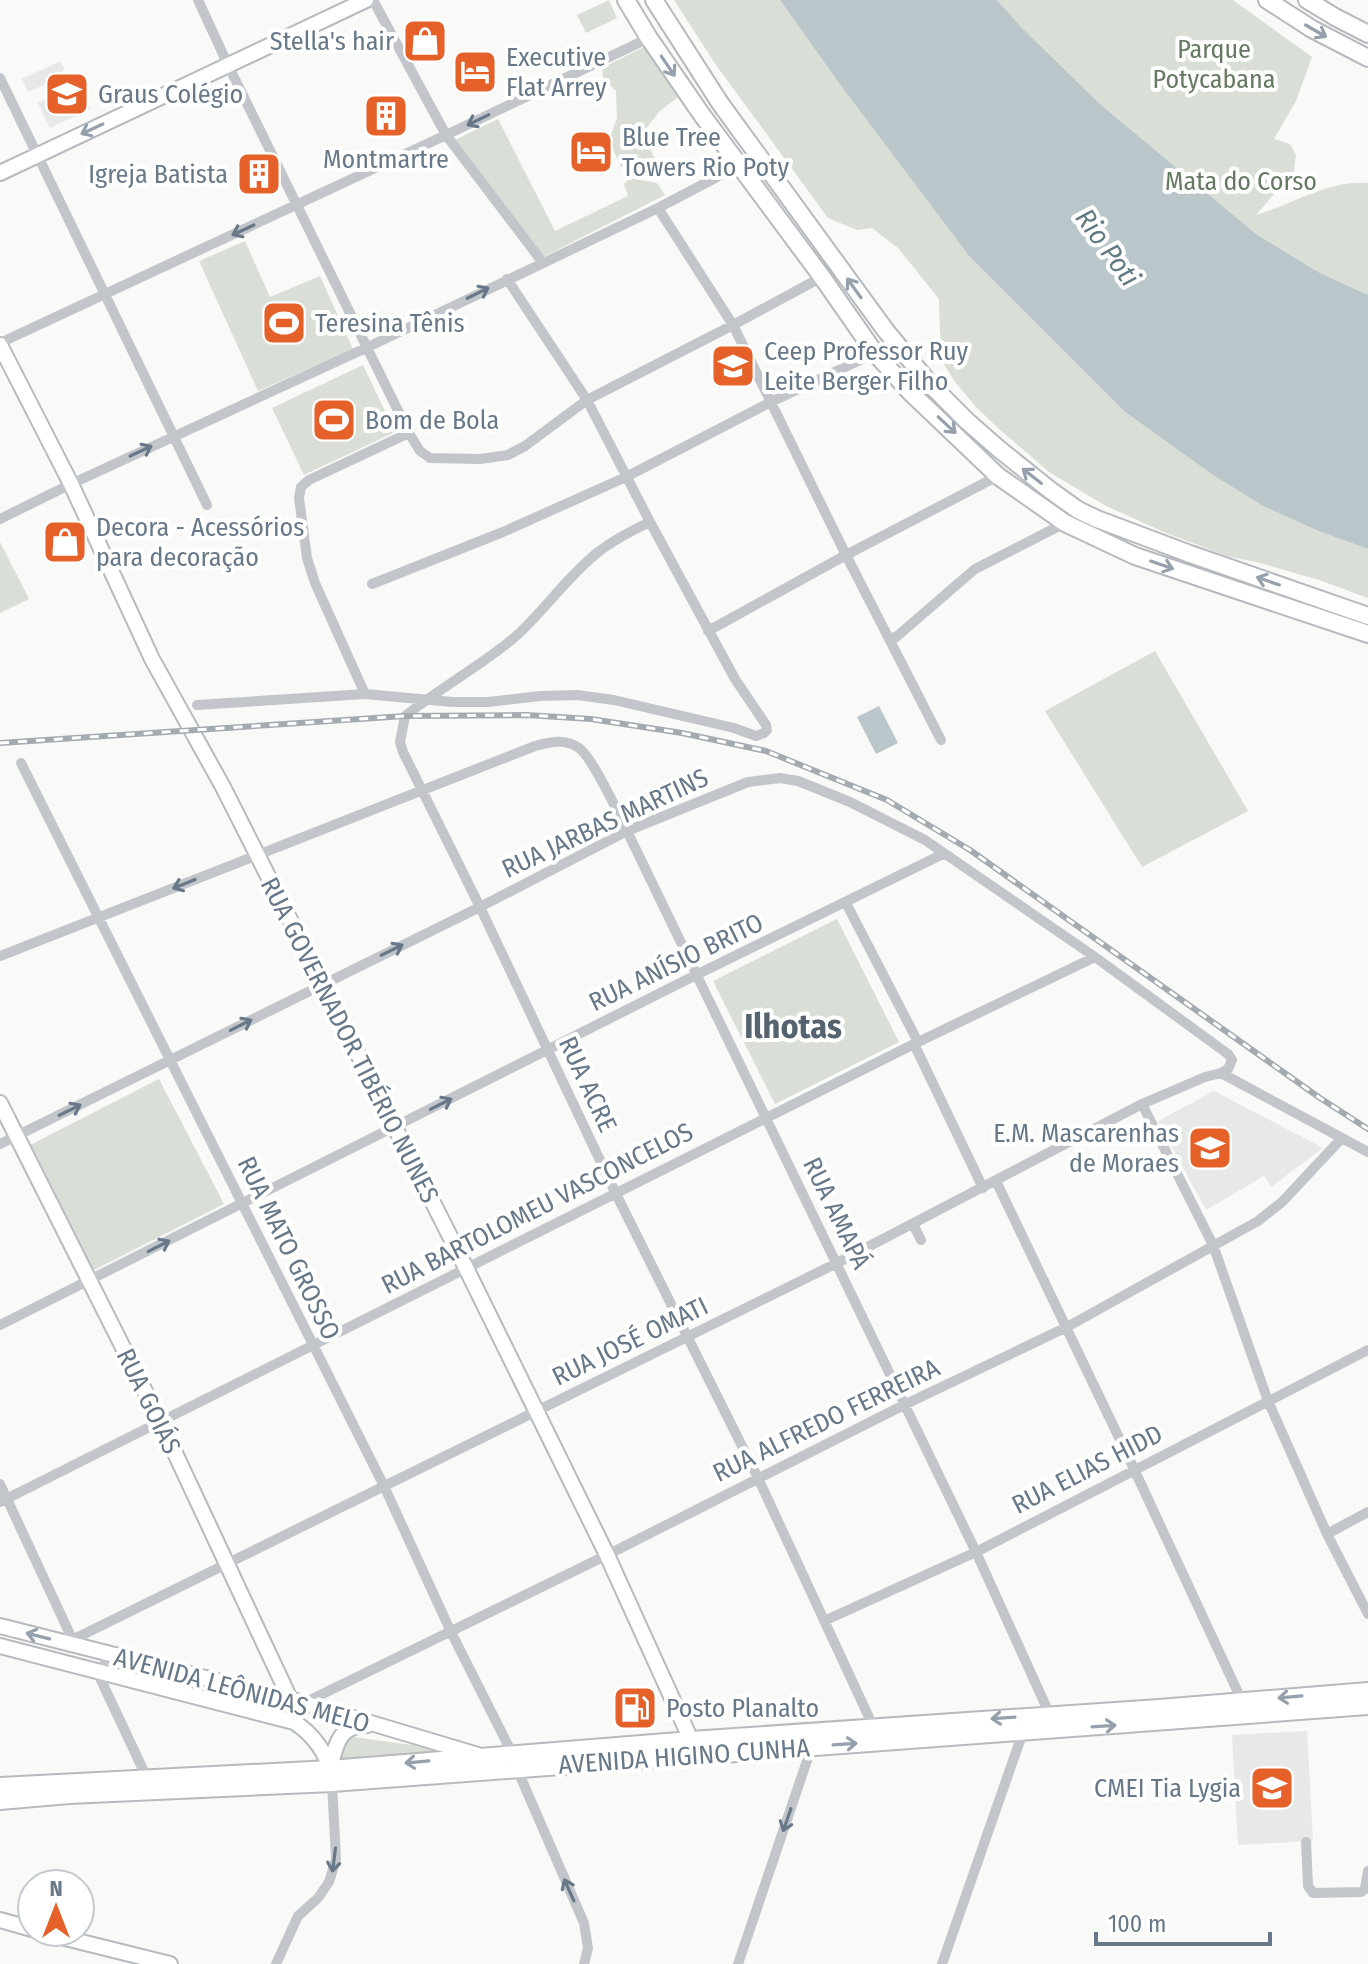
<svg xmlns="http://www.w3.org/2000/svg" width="1368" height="1964" viewBox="0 0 1368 1964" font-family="'Fira Sans Condensed',sans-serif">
<rect width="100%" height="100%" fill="#f9f9f7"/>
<path fill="#e7e8e8" d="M 60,61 L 65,70 L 55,75 L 63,92 L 79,85 L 90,109 L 50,128 L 38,103 L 51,96 L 46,84 L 28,92 L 22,79 Z
M 1214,1091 L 1323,1148 L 1271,1187 L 1264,1176 L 1206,1210 L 1158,1121 Z
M 1307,1731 L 1313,1841 L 1238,1845 L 1232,1735 Z"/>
<path fill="#d9ded6" d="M 609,0 L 617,18 L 586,33 L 577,15 Z
M 674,0 L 780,0 L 841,86 L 969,256 L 1125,412 L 1213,475 L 1263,506 L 1316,530 L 1368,549 L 1368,598 L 1319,580 L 1260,563 L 1227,556 L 1166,533 L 1106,506 L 1049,472 L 999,429 L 976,407 L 955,382 L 944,364 L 940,332 L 939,299 L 898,248 L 872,228 L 857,230 L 828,218 L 716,65 Z
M 997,0 L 1233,0 L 1312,57 L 1296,101 L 1274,139 L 1290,144 L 1296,155 L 1294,171 L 1256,215 C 1294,204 1327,180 1368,183 L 1368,295 L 1320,273 L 1256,234 L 1101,105 L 1022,28 Z
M 644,47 L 678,97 L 660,111 L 643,132 L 657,164 L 670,160 L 673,166 L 670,170 C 650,177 650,178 634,165 L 621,167 L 609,140 L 617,118 L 616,91 L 603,78 L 602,68 Z
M 498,119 L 555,231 L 628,196 L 624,184 L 630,178 L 657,183 L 665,195 L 543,257 L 455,140 Z
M 245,241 L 270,297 L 320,276 L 353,349 L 258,391 L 199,261 Z
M 363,365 L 395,432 L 304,475 L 272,408 Z
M 0,542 L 29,599 L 0,613 Z
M 1155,651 L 1248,811 L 1142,867 L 1045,711 Z
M 837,919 L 899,1042 L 775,1104 L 713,981 Z
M 159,1079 L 224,1204 L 94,1270 L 30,1145 Z
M 353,1737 L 434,1748 L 438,1750 L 434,1752 L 402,1754 L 358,1762 L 341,1761 C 341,1750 345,1744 353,1737 Z"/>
<path fill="#bbc6cb" d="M 780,0 L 997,0 L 1022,28 L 1101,105 L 1256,234 L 1320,273 L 1368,295 L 1368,549 L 1316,530 L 1263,506 L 1213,475 L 1125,412 L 969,256 L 841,86 Z
M 879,706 L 898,743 L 876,754 L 857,717 Z"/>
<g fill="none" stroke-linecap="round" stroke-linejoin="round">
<g stroke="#b5babf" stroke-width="18">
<path id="secondary" d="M 0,173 L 366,0
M 0,345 L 71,484 L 152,659 L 223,787 L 466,1268 L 607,1555 L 691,1740
M 0,1103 L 160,1421 L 291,1701
M 0,1626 L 304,1703 L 478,1755
M 0,1646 L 294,1722 C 312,1733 329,1755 331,1776
M 330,1769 C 336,1745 338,1725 368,1725
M 0,1920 L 32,1929
M 41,1932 L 170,1964"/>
</g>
<g stroke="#b6babf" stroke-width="20">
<path id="primary" d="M 626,0 L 649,38 L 702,115 L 822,277 L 875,353 L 910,392 L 998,476 L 1065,523 L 1135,556 L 1368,634
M 654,0 L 720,103 L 886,331 L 930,384 L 967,421 L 999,449 L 1050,490 L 1078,510 L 1097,519 L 1190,554 L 1368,616
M 1267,0 L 1312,29 L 1368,58
M 1307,0 L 1335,17 L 1368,34
M 0,1786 L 330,1769 L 691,1740 L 1159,1708 L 1368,1691
M 0,1801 L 69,1795 L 332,1783 L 1368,1706"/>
</g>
<path stroke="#c2c6cb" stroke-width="10" d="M 198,0 L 228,65 L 409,433 L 420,451 L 430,458 L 480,459 L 508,455 L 525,446 L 587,400 L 733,325 L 822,277
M 373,0 L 446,135 L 543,263
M 0,78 L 207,505
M 658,208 L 733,325 L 846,555 L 941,740
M 0,343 L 446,135 L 649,38
M 0,519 L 71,484 L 368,347 L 658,208 L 738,166
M 650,522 C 631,531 613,540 597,553 C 566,578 544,611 515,637 C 480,666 440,688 405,716 L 400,742 L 403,752 L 480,907 L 616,1194 L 758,1478 L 874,1728
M 372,584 L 503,532 L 626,477 L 771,402 L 875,353
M 708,631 L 846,555 L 998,476
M 890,637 L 895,638 L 975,569 L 1065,523
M 365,694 L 315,583 L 307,558 L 299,498 L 301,487 L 309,480 L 409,433
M 197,705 L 365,694 L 452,702 L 488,702 L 540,696 L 577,695 L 614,700 L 734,728 L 756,736 L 764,733 L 767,730 L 766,725 L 735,679 L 650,522 L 587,400 L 507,279
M 21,763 L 384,1486 L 451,1632 L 513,1755
M 846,903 L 918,1042
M 0,956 L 535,746 C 550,742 565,738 579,748 C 593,758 618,813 627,831 L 976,1552 L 1050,1715
M 914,1044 L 983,1188
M 1142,1104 L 1213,1245 L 1268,1401 L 1327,1534 L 1368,1614
M 0,1144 L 480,907 L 627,831 L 748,782 L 780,778 L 798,781 L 850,802 L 925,840 L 1095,957 L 1228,1054 L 1232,1060 L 1228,1069 L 1221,1073
M 996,1181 L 1134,1469 L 1242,1701
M 913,1224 L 921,1240
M 0,1325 L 696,975 L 943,854
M 0,1484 L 75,1645
M 0,1502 L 914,1044 L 1095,957
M 1327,1534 L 1368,1512
M 824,1621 L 976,1552 L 1368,1350
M 72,1640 L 837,1263 L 1142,1104 L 1205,1077 L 1221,1073 L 1368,1152
M 108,1655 L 100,1678 L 147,1778
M 304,1703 L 607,1555 L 904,1405 L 1067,1327 L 1258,1221 L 1282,1202 L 1342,1138
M 517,1769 L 584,1923 L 588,1948 L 584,1964
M 1306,1842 L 1308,1886 L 1313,1893 L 1361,1892 L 1365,1889 L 1368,1871
M 276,1964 L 298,1916 L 318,1898 L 329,1882 L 336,1859 L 332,1783
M 738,1964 L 812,1746
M 942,1964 L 1023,1732"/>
<use href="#secondary" stroke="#fff" stroke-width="14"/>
<use href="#primary" stroke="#fff" stroke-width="16"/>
<g stroke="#a3aab0" stroke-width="6">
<path id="rail" d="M 0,743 L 405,716 L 526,715 L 591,719 L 682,733 L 766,751 L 887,800 L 970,850 L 1320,1098 L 1368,1129"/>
</g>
<use href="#rail" stroke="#fff" stroke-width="3" stroke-dasharray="9" stroke-linecap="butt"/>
</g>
<defs><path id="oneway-shaft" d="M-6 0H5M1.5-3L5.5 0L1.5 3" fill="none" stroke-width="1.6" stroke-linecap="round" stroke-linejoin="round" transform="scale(2)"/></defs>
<g stroke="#95a0ac">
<use href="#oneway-shaft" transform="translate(1316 31) rotate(30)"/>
<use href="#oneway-shaft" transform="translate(668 66) rotate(56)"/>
<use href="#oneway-shaft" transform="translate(92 129) rotate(155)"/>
<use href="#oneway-shaft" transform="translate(854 288) rotate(-126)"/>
<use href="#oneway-shaft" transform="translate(947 425) rotate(43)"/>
<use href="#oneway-shaft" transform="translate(1032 476) rotate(-142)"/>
<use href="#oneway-shaft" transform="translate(1162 565) rotate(19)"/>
<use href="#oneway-shaft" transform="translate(1268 581) rotate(-161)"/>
<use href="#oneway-shaft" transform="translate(38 1636) rotate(-166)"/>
<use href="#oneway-shaft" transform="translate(1290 1697) rotate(175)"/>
<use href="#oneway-shaft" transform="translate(1003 1718) rotate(176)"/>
<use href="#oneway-shaft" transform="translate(1104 1726) rotate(-4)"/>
<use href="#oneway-shaft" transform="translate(845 1744) rotate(-4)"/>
<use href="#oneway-shaft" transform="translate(417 1762) rotate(175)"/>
</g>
<g stroke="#687888">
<use href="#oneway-shaft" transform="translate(478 120) rotate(154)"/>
<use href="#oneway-shaft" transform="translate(243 230) rotate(155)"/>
<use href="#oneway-shaft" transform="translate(478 293) rotate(-26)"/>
<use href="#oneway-shaft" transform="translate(141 451) rotate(-25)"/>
<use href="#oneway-shaft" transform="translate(184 884) rotate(158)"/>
<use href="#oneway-shaft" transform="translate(392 950) rotate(-26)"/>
<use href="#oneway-shaft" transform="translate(241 1025) rotate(-27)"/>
<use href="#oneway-shaft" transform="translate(441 1104) rotate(-27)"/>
<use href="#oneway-shaft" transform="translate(70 1110) rotate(-26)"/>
<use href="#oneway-shaft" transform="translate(159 1246) rotate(-27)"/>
<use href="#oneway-shaft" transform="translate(787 1820) rotate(109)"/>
<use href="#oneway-shaft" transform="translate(334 1860) rotate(97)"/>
<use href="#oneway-shaft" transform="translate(569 1890) rotate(-114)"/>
</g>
<defs>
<g id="shop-square" transform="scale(2.3)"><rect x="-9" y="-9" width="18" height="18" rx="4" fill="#e6602a" stroke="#fff"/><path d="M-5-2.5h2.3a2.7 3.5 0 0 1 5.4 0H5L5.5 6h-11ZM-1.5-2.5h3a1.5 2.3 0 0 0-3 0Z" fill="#fff"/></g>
<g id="hotel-square" transform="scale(2.3)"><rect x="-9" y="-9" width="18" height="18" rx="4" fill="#e6602a" stroke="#fff"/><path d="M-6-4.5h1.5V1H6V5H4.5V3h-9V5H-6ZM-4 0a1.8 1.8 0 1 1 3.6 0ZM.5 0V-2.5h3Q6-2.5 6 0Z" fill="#fff"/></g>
<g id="school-square" transform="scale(2.3)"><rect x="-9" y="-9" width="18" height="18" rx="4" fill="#e6602a" stroke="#fff"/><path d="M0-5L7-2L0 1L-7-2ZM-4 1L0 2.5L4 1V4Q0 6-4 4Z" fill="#fff"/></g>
<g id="building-square" transform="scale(2.3)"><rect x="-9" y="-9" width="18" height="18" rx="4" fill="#e6602a" stroke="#fff"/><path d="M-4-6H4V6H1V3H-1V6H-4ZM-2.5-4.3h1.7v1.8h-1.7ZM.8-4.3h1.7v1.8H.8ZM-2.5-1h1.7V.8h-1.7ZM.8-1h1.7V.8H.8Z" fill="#fff"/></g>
<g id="stadium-square" transform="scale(2.3)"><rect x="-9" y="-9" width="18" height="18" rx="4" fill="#e6602a" stroke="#fff"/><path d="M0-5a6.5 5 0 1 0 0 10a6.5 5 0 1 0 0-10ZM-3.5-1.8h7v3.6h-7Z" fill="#fff"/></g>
<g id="fuel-square" transform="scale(2.3)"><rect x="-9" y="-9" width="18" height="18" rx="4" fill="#e6602a" stroke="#fff"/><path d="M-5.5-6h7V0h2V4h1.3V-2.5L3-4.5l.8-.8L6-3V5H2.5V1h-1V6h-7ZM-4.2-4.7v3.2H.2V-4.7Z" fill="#fff"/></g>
</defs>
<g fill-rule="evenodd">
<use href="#shop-square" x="425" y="41"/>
<use href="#hotel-square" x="475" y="72"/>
<use href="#school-square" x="67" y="94"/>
<use href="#building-square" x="386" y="116"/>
<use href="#hotel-square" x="591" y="152"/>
<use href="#building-square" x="259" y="174"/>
<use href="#stadium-square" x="284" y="323"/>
<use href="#school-square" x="733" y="366"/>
<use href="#stadium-square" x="334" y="420"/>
<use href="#shop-square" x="65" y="542"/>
<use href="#school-square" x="1210" y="1148"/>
<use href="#fuel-square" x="635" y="1708"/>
<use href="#school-square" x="1272" y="1788"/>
</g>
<g text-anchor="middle" stroke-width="8" stroke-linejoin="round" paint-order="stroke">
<g font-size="26" fill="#687888" stroke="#fff" text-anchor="start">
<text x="394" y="50" text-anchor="end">Stella's hair</text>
<text x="506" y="66">Executive<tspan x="506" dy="30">Flat Arrey</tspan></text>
<text x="98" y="103">Graus Colégio</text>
<text x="622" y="146">Blue Tree<tspan x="622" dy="30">Towers Rio Poty</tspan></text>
<text x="386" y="168" text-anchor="middle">Montmartre</text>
<text x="228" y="183" text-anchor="end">Igreja Batista</text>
<text x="315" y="332">Teresina Tênis</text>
<text x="764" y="360">Ceep Professor Ruy<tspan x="764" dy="30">Leite Berger Filho</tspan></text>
<text x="365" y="429">Bom de Bola</text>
<text x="96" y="536">Decora - Acessórios<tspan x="96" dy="30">para decoração</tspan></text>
<text x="1179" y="1142" text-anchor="end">E.M. Mascarenhas<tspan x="1179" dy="30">de Moraes</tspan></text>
<text x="666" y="1717">Posto Planalto</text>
<text x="1241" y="1797" text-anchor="end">CMEI Tia Lygia</text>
</g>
<g font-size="26" fill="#667a63" stroke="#fff">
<text x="1214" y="58">Parque<tspan x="1214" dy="30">Potycabana</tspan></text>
<text x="1241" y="190">Mata do Corso</text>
</g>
<g font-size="26" fill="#687888" stroke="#fff">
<text transform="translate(605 823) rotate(-25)" y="9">RUA JARBAS MARTINS</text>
<text transform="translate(676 962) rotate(-26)" y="9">RUA ANÍSIO BRITO</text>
<text transform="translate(350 1040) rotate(63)" y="9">RUA GOVERNADOR TIBÉRIO NUNES</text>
<text transform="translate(588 1084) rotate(65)" y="9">RUA ACRE</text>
<text transform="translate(537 1208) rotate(-27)" y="9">RUA BARTOLOMEU VASCONCELOS</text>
<text transform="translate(837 1213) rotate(64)" y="9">RUA AMAPÁ</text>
<text transform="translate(289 1248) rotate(64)" y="9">RUA MATO GROSSO</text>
<text transform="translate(630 1341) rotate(-26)" y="9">RUA JOSÉ OMATI</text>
<text transform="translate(149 1401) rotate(64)" y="9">RUA GOIÁS</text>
<text transform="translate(826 1420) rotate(-26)" y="9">RUA ALFREDO FERREIRA</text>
<text transform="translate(1087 1469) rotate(-27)" y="9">RUA ELIAS HIDD</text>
<text transform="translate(242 1690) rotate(15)" y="9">AVENIDA LEÔNIDAS MELO</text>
<text transform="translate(684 1756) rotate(-4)" y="9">AVENIDA HIGINO CUNHA</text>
</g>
<g font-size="28" font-style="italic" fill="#637983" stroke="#fff">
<text transform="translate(1108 247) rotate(54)" y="10">Rio Poti</text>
</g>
<g font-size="34" font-weight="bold" fill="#56626d" stroke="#fff">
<text x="793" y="1038">Ilhotas</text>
</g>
</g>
<g transform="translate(56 1908)"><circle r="38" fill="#ffffff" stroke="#c3c9cf" stroke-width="2"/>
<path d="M0-6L14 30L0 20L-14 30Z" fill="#e6602a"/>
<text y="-12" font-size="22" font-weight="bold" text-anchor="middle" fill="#687888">N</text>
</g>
<path d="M1096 1932v12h174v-12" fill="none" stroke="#687888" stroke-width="4"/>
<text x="1108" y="1932" font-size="24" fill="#687888" stroke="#ffffff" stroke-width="6" paint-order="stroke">100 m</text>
</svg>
